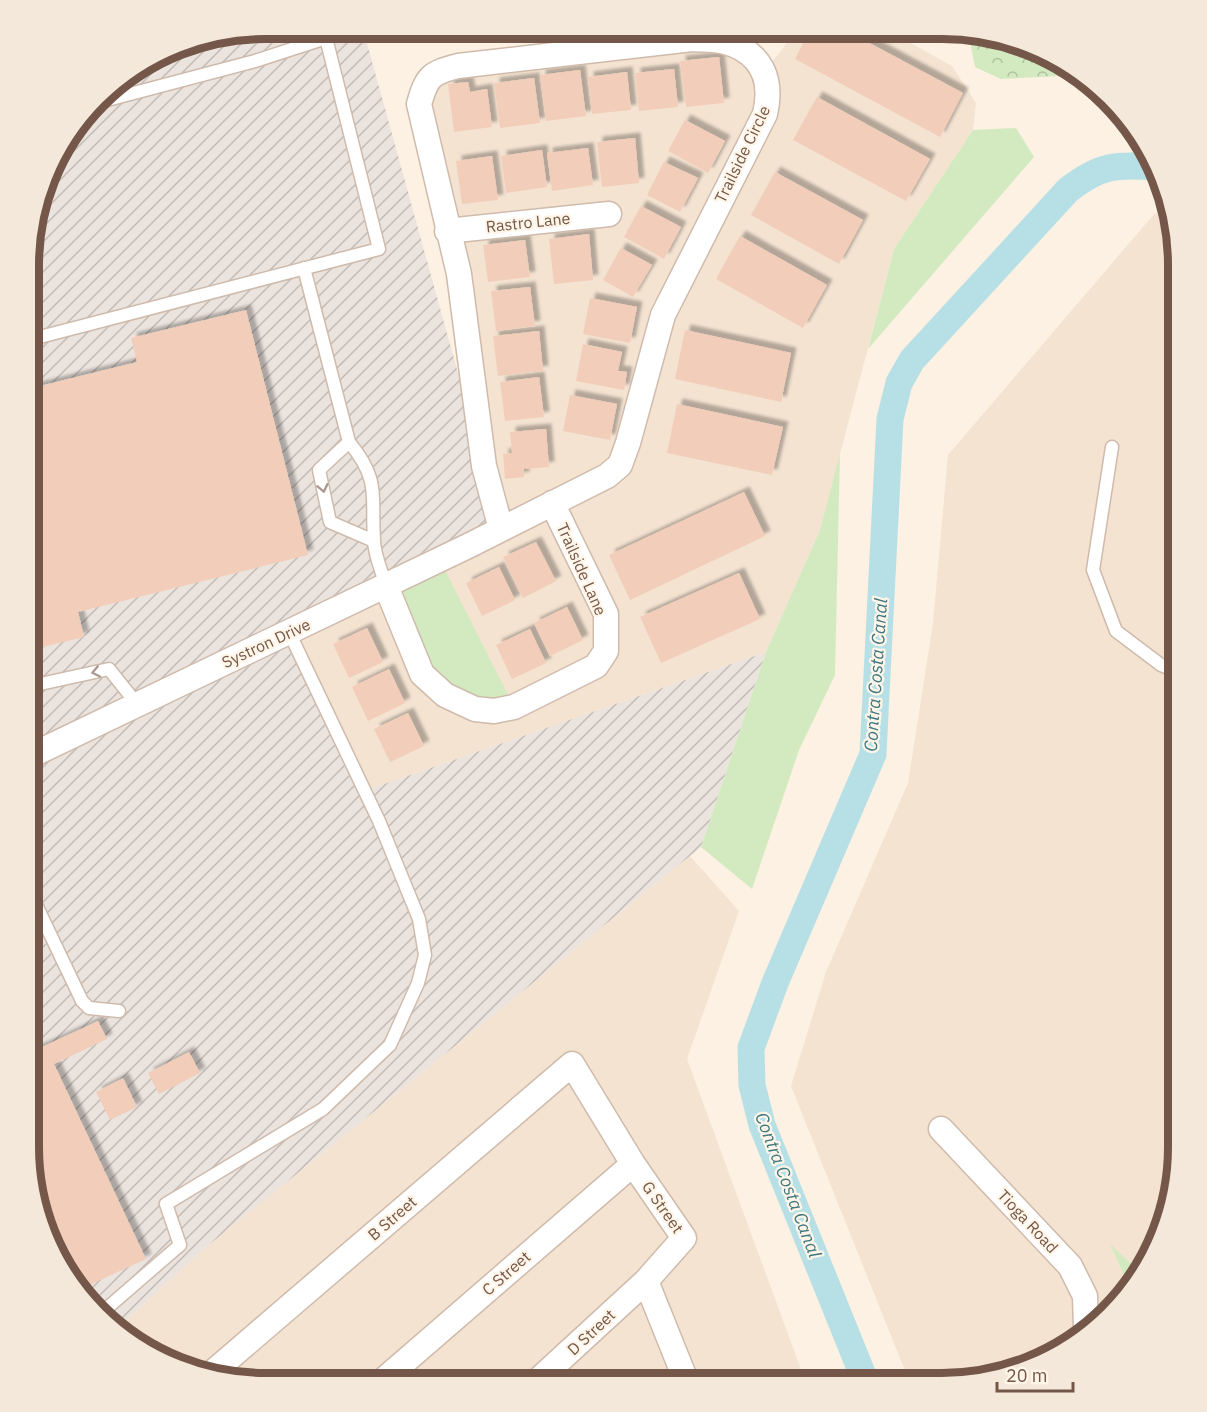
<svg xmlns="http://www.w3.org/2000/svg" width="1207" height="1412" viewBox="0 0 1207 1412" font-family="'IBM Plex Sans',sans-serif">
<defs>
<pattern id="industrial-furrows" width="10" height="10" patternUnits="userSpaceOnUse" patternTransform="scale(1.5)"><rect width="10" height="10" fill="#ebe3dd"/><path d="M-1 1l2-2M0 10L10 0M9 11l2-2" fill="none" stroke="#c3bbb5"/></pattern>
<pattern id="forest-crowns" width="20" height="18" patternUnits="userSpaceOnUse" patternTransform="scale(1.5)"><rect width="20" height="18" fill="#d3eac1"/><path d="M2 6a3 3 0 1 1 6 0M12 15a3 3 0 1 1 6 0" fill="none" stroke="#b0c09f"/></pattern>
<filter id="shadow"><feDropShadow dx="5.5" dy="-5.5" stdDeviation="1.5" flood-color="#0004"/></filter>
</defs>
<rect width="100%" height="100%" fill="#fcf1e2"/>
<path fill="#f4e3d1" d="M 797,30 L 887,30 L 952,66 L 976,103 L 973,130 L 894,249 L 820,530 L 766,652 L 364,791 L 289,632 L 501,529 L 424,128 L 433,73 L 692,39 L 765,71 Z
M 1155,213 L 1173,225 L 1178,264 L 1178,1163 L 1166,1223 L 1141,1273 L 1111,1246 L 1129,1287 L 1061,1352 L 957,1383 L 910,1383 L 791,1086 L 826,972 L 908,783 L 933,623 L 948,455 Z
M 690,856 L 739,911 L 687,1059 L 806,1383 L 249,1383 L 146,1352 L 117,1329 L 205,1248 Z"/>
<path fill="url(#industrial-furrows)" d="M 265,29 L 363,29 L 501,529 L 30,754 L 33,219 L 60,147 L 109,87 L 189,41 Z
M 289,632 L 364,791 L 766,652 L 701,847 L 205,1248 L 117,1329 L 97,1314 L 60,1266 L 37,1209 L 29,1148 L 30,756 Z"/>
<path fill="#d3eac1" d="M 1016,128 L 1034,157 L 868,349 L 894,249 L 973,130 Z
M 840,453 L 835,675 L 799,750 L 752,889 L 701,847 L 766,652 L 820,530 Z
M 440,560 L 514,707 L 445,695 L 386,586 Z
M 1110,1244 L 1141,1273 L 1129,1287 Z"/>
<path fill="url(#forest-crowns)" d="M 968,31 L 1073,68 L 1079,75 L 1001,79 L 975,67 Z"/>
<g fill="none" stroke-linecap="round" stroke-linejoin="round">
<path stroke="#b7e0e6" stroke-width="27" d="M 866,1383 L 762,1125 L 752,1085 L 751,1048 L 775,983 L 873,754 L 890,419 L 899,383 L 912,360 L 1068,190 C 1100,165 1116,164 1155,167"/>
</g>
<path fill="#f2ceba" filter="url(#shadow)" d="M 810,30 L 845,30 L 963,93 L 940,137 L 795,59 Z
M 719,57 L 724,103 L 686,107 L 680,61 Z
M 674,69 L 678,107 L 639,111 L 635,73 Z
M 580,70 L 586,116 L 546,121 L 540,75 Z
M 627,72 L 631,110 L 592,114 L 588,77 Z
M 534,78 L 540,123 L 500,128 L 494,83 Z
M 468,82 L 470,92 L 487,89 L 492,127 L 454,132 L 448,84 Z
M 817,97 L 930,159 L 906,201 L 793,140 Z
M 685,120 L 725,141 L 708,173 L 668,151 Z
M 635,138 L 639,183 L 602,187 L 597,142 Z
M 588,148 L 593,185 L 552,191 L 547,153 Z
M 542,150 L 547,187 L 506,193 L 501,156 Z
M 492,156 L 498,200 L 462,204 L 456,161 Z
M 664,162 L 698,178 L 680,212 L 647,195 Z
M 775,172 L 863,220 L 839,264 L 751,215 Z
M 641,206 L 681,227 L 664,259 L 624,237 Z
M 589,234 L 593,280 L 554,284 L 549,239 Z
M 740,236 L 827,285 L 803,328 L 716,279 Z
M 525,240 L 530,277 L 488,282 L 483,245 Z
M 621,248 L 652,265 L 633,297 L 603,280 Z
M 530,287 L 535,326 L 496,331 L 491,291 Z
M 590,298 L 637,307 L 630,343 L 583,334 Z
M 246,310 L 308,555 L 78,612 L 84,637 L 31,650 L 32,388 L 137,362 L 131,338 Z
M 685,330 L 791,353 L 781,402 L 675,379 Z
M 539,331 L 543,371 L 498,376 L 493,336 Z
M 583,344 L 622,352 L 618,371 L 627,372 L 624,390 L 576,381 Z
M 539,377 L 544,417 L 505,421 L 500,382 Z
M 570,395 L 617,404 L 610,440 L 563,431 Z
M 677,404 L 783,427 L 772,475 L 667,453 Z
M 546,429 L 549,467 L 524,469 L 524,477 L 505,479 L 503,454 L 512,453 L 510,432 Z
M 744,492 L 765,536 L 630,600 L 609,555 Z
M 536,542 L 556,581 L 523,598 L 503,557 Z
M 499,567 L 515,600 L 482,616 L 466,583 Z
M 739,573 L 760,619 L 661,663 L 640,617 Z
M 567,607 L 583,640 L 550,656 L 534,623 Z
M 367,628 L 383,662 L 349,678 L 333,644 Z
M 530,629 L 546,663 L 512,679 L 496,645 Z
M 389,669 L 405,703 L 368,721 L 352,687 Z
M 408,713 L 424,746 L 390,762 L 374,729 Z
M 98,1021 L 107,1039 L 54,1064 L 146,1259 L 79,1290 L 60,1266 L 37,1209 L 29,1148 L 29,1053 Z
M 189,1052 L 200,1073 L 159,1094 L 148,1073 Z
M 123,1078 L 137,1107 L 110,1120 L 96,1092 Z"/>
<g fill="none" stroke-linecap="round" stroke-linejoin="round">
<g stroke="#cfbbac" stroke-width="15">
<path id="service" d="M 304,268 L 349,442 C 381,481 371,495 374,540 C 374,555 382,571 386,586
M 32,339 L 379,249 L 326,38 L 255,61 L 96,103
M 349,442 L 319,470 L 330,522 L 374,541
M 1112,447 L 1093,570 L 1116,631 L 1161,665 L 1178,672
M 31,686 L 109,669 L 137,704
M 30,892 L 82,1001 L 89,1008 L 119,1011
M 99,1315 L 180,1245 L 166,1204 L 323,1109 L 390,1045 L 418,983 L 425,955 L 419,919 L 379,821 L 289,632"/>
</g>
<g stroke="#cfbbac" stroke-width="27">
<path id="minor" d="M 447,231 L 609,214
M 386,586 L 422,674 L 445,695 L 475,709 L 494,711 L 514,707 L 596,666 L 606,651 L 606,614 L 552,503
M 30,756 L 468,546 L 607,476 L 620,465 L 628,443 L 663,315 L 765,114 C 773,80 762,52 725,42 C 715,39 702,40 692,39 L 458,66 C 431,73 427,76 419,104 L 459,274 L 484,466 L 501,529
M 941,1129 L 1070,1266 L 1085,1296 L 1086,1328
M 213,1372 L 572,1064 L 633,1164 L 684,1238 L 646,1281 L 687,1383
M 380,1383 L 633,1164
M 535,1383 L 646,1281"/>
</g>
<use href="#service" stroke="#fff" stroke-width="12"/>
<use href="#minor" stroke="#fff" stroke-width="24"/>
</g>
<defs><path id="oneway-chevron" d="M-2-3.5L2.5 0L-2 3.5" fill="none" stroke-width="1.6" stroke-linecap="round" stroke-linejoin="round" transform="scale(1.5)"/></defs>
<g stroke="#ac9a92">
<use href="#oneway-chevron" transform="translate(323 488) rotate(78)"/>
<use href="#oneway-chevron" transform="translate(96 672) rotate(168)"/>
</g>
<g text-anchor="middle" stroke-width="4.5" stroke-linejoin="round" paint-order="stroke">
<g font-size="16" fill="#745749" stroke="#fff5e8">
<text transform="translate(742 154) rotate(-64)" y="6">Trailside Circle</text>
<text transform="translate(528 222) rotate(-6)" y="6">Rastro Lane</text>
<text transform="translate(582 569) rotate(66)" y="6">Trailside Lane</text>
<text transform="translate(266 643) rotate(-25)" y="6">Systron Drive</text>
<text transform="translate(663 1207) rotate(55)" y="6">G Street</text>
<text transform="translate(392 1218) rotate(-41)" y="6">B Street</text>
<text transform="translate(1028 1221) rotate(47)" y="6">Tioga Road</text>
<text transform="translate(506 1273) rotate(-41)" y="6">C Street</text>
<text transform="translate(591 1332) rotate(-43)" y="6">D Street</text>
</g>
<g font-size="18" font-style="italic" fill="#3f7881" stroke="#fff5e8">
<text transform="translate(876 675) rotate(-86)" y="6">Contra Costa Canal</text>
<text transform="translate(788 1185) rotate(69)" y="6">Contra Costa Canal</text>
</g>
</g>
<path d="M0 0H1207V1412H0ZM265 39H942A226 226 0 0 1 1168 265V1147A226 226 0 0 1 942 1373H265A226 226 0 0 1 39 1147V265A226 226 0 0 1 265 39Z" fill="#f4e8db" fill-rule="evenodd"/>
<path fill="none" stroke="#745749" stroke-width="8" d="M265 39H942A226 226 0 0 1 1168 265V1147A226 226 0 0 1 942 1373H265A226 226 0 0 1 39 1147V265A226 226 0 0 1 265 39Z"/>
<path d="M997 1382v9h76v-9" fill="none" stroke="#745749" stroke-width="3"/>
<text x="1006" y="1382" font-size="18" fill="#745749" stroke="#fff5e8" stroke-width="4.5" paint-order="stroke">20 m</text>
</svg>
